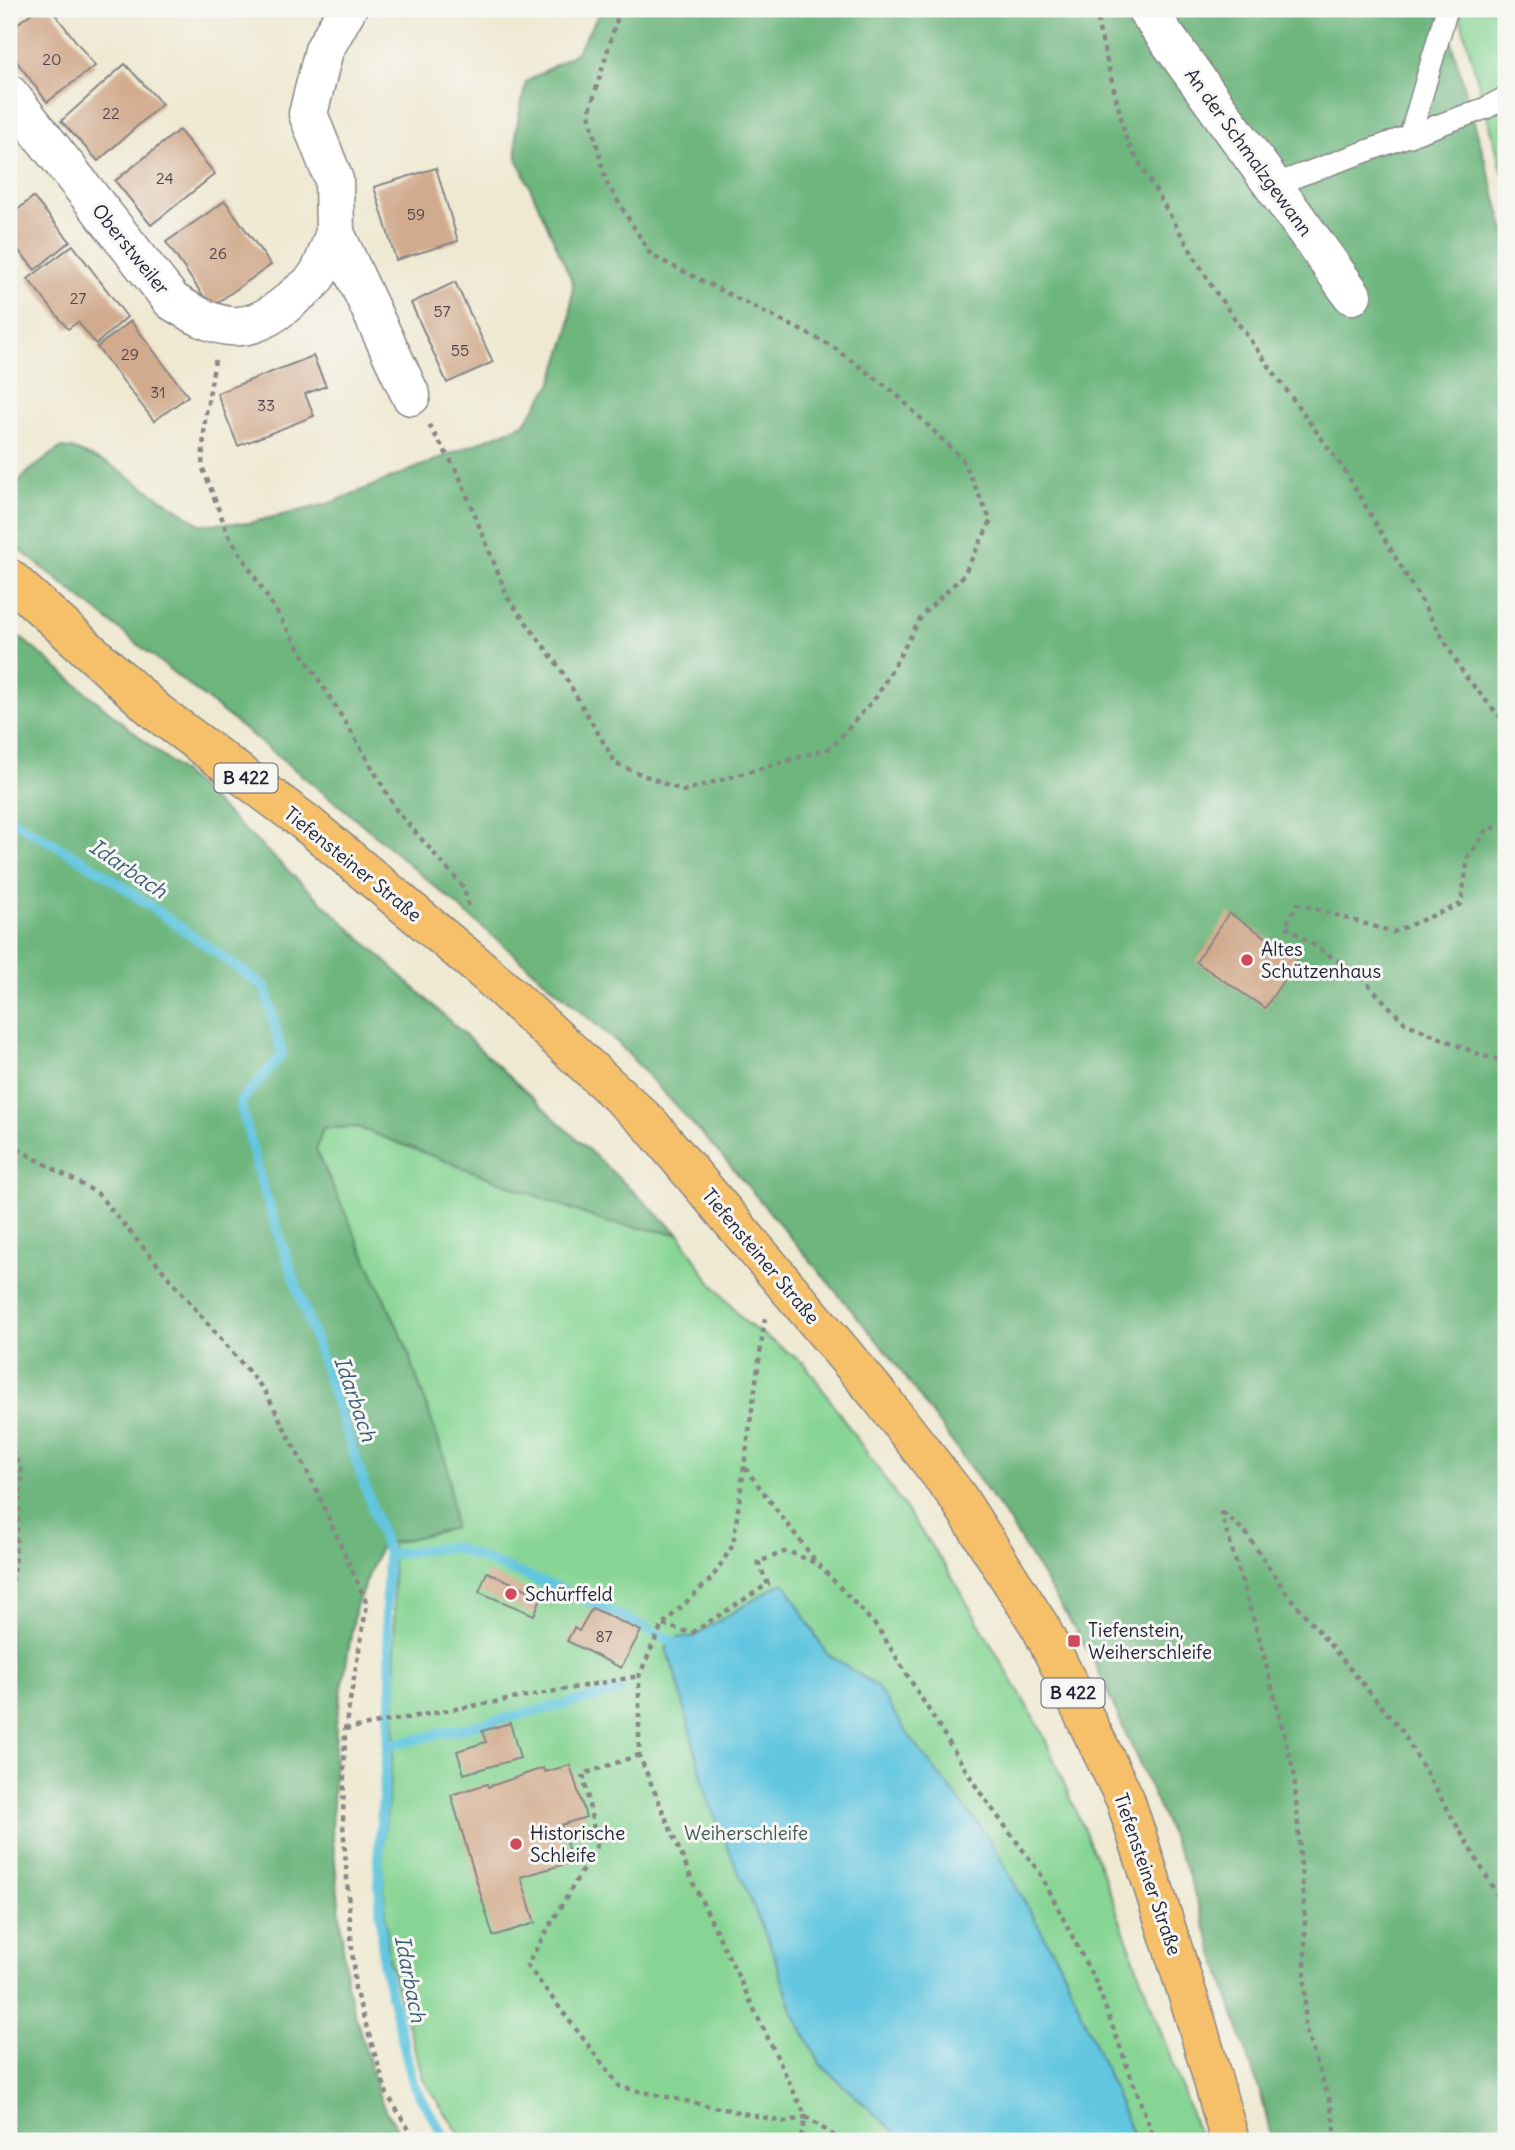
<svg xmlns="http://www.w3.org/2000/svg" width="1515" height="2150" viewBox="0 0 1515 2150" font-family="Delius,sans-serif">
<rect width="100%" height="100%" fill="#f6f6f2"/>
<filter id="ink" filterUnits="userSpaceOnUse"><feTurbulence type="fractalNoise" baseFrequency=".0143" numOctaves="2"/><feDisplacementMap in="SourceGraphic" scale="14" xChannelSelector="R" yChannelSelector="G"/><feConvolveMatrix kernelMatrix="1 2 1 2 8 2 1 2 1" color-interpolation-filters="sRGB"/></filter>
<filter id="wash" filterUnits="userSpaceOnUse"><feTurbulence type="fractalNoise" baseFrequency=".00686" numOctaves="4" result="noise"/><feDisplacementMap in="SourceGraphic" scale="28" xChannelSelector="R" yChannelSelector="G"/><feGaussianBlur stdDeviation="1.57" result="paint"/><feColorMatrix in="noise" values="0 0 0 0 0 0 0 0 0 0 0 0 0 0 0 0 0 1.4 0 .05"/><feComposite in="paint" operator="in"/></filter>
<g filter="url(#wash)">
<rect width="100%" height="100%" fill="#efe9d2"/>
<path fill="#87d594" stroke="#547c68" stroke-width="2" d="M 1458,9 L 1506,9 L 1506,184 Z
M 357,1127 L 605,1222 L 679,1234 L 708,1279 L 745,1322 L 805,1364 L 948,1570 L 1042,1732 L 1103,1874 L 1201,2141 L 464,2141 L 424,2081 L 389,1961 L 382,1859 L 394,1742 L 396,1681 L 392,1543 L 453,1528 L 448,1469 L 405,1343 L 316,1151 L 323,1128 Z"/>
<path fill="#6db67e" stroke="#486c5c" stroke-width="2" d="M 602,9 L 1442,9 L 1506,234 L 1506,2141 L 1272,2141 L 1263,2102 L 1188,1874 L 1093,1659 L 1008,1520 L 890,1356 L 730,1165 L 619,1044 L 355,818 L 9,541 L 9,493 L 28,472 L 60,448 L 72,449 L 109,464 L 200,524 L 249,523 L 328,504 L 524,424 L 552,383 L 569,330 L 573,283 L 517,158 L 516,130 L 526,82 L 576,53 Z
M 9,628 L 183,773 L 679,1234 L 605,1222 L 357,1127 L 323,1128 L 316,1150 L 405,1343 L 448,1469 L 454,1528 L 381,1545 L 356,1606 L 336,1723 L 332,1830 L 347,1987 L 381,2102 L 405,2141 L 9,2141 Z"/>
<path fill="#62c6e0" stroke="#42748e" stroke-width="2" d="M 780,1584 L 786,1585 L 826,1653 L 876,1686 L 914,1743 L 987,1835 L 1065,1973 L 1135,2141 L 905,2141 L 821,2065 L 794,2015 L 773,1952 L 708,1801 L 678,1682 L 666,1648 L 679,1637 L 692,1637 Z"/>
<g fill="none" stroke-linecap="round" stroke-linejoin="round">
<path stroke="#62c6e0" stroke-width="10" d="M 9,818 L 102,872 L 265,987 L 282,1055 L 240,1102 L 261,1182 L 388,1554 L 386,1613 L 392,1686 L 378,1860 L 383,1963 L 414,2086 L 447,2141
M 388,1554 L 453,1547 L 583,1598 L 674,1642 L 683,1653
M 388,1746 L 620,1691"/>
</g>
<g id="blocks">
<path fill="#d2ab8e" d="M 37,9 L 51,9 L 95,66 L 47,102 L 9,51 L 9,30 Z
M 125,64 L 162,104 L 98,161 L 61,121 Z
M 179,130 L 215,174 L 151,225 L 115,181 Z
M 436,168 L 458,241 L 396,260 L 374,187 Z
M 33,197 L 70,241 L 35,270 L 9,239 L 9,217 Z
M 225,201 L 271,265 L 211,307 L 166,242 Z
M 73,245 L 127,317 L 96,344 L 78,322 L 68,329 L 28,279 Z
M 455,282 L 493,362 L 447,383 L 411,303 Z
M 131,321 L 188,396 L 154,421 L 97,347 Z
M 313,356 L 326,386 L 305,394 L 314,416 L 238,446 L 217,393 Z
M 1229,913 L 1298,958 L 1265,1008 L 1196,962 Z
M 487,1572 L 542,1596 L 534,1615 L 479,1592 Z
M 592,1608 L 641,1631 L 621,1668 L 567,1641 L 574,1628 L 579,1631 Z
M 510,1723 L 520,1758 L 464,1774 L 457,1751 L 486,1742 L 482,1731 Z
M 570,1765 L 586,1817 L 561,1825 L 572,1862 L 521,1877 L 535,1923 L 493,1936 L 451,1795 L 487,1784 L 488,1787 L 543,1768 L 545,1772 Z"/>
</g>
</g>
<g filter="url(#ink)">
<use href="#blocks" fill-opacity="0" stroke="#888686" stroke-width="2"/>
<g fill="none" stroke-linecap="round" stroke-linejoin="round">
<g stroke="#888686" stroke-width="24">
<path id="lane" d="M 1410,136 L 1447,9
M 1273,185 L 1486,108 L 1506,97"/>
</g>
<g stroke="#888686" stroke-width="41">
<path id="street" d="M 347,9 L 324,50 L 308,114 L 334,180 L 335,233 L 411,396
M 1146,9 L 1352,295
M 9,94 L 172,301 C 220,331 247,339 292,299 C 299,292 310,286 316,277 C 325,265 329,247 335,233"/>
</g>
<g stroke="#888686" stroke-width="41">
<path id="primary" d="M 9,578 L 158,713 L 305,822 L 487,974 L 649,1123 L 880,1397 L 957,1496 L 1041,1628 L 1125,1799 L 1197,2024 L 1230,2141"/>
</g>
<path stroke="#888686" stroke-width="4.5" stroke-dasharray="5 5" stroke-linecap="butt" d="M 1100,9 L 1098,25 L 1127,142 L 1214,290 L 1345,471 L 1465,676 L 1506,724
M 215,360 L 205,420 L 202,466 L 228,534 L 355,738 L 397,811 L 464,888 L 469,909
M 429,425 L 458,473 L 508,598 L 560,668 L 616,764 L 683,791 L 831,748 L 877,696 L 923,614 L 963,576 L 991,521 L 962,459 L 895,393 L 832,346 L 651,255 L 606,182 L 589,113 L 620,9
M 1506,826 L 1487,829 L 1468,857 L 1461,904 L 1393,932 L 1298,904 L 1285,926 L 1359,975 L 1405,1023 L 1483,1056 L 1506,1061
M 9,1144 L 97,1193 L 265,1391 L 315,1487 L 367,1604 L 345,1729 L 343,1824 L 355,1989 L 387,2094 L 416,2141
M 765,1318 L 733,1545 L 712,1578 L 662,1625 L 639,1676 L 639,1755 L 695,1887 L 806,2117 L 842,2141
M 9,1440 L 22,1473 L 9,1624
M 745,1468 L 817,1563
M 663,1625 L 692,1633 L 768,1584 L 758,1562 L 787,1551 L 818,1564 L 878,1628 L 979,1791 L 1040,1873 L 1097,1985 L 1155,2141
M 345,1729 L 639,1676
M 639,1755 L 583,1774 L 597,1845 L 527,1965 L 620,2087 L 785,2122 L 806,2117 L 800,2141
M 1337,2141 L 1330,2102 L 1305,2028 L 1305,1919 L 1294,1773 L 1260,1641 L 1220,1510 L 1246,1533 L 1285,1591 L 1402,1731 L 1506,1910"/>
<use href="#lane" stroke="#fff" stroke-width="21"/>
<use href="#street" stroke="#fff" stroke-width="38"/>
<use href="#primary" stroke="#f6c06b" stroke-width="38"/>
</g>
</g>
<g fill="#d1495b" stroke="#f6f6f2" stroke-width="2.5">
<circle cx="1247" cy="960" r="7"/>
<circle cx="511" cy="1594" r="7"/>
<rect x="1067" y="1634" width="14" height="14" rx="3.5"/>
<circle cx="516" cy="1844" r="7"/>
</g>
<g text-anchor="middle" stroke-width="6" stroke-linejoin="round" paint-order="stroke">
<g font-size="16" fill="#4e4450">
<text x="52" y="65">20</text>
<text x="111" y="119">22</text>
<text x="165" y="184">24</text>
<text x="416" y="220">59</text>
<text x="218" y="259">26</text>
<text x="78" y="304">27</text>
<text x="442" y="317">57</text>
<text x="460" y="356">55</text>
<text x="130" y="360">29</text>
<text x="158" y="398">31</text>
<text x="266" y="411">33</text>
<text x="604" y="1642">87</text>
</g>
<g fill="#f6f6f2" stroke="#626272" stroke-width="2">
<rect x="214.5" y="763.5" width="63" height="29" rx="5"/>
<rect x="1041.5" y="1678.5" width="63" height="29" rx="5"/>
</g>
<g font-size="18" font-weight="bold" fill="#22223b">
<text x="246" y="784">B 422</text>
<text x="1073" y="1699">B 422</text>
</g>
<g font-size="19" fill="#22223b" stroke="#f6f6f2">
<text transform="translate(1249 152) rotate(54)" y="7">An der Schmalzgewann</text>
<text transform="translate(131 249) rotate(51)" y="7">Oberstweiler</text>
<text transform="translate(353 864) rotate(39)" y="7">Tiefensteiner Straße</text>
<text transform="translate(761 1256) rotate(50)" y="7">Tiefensteiner Straße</text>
<text transform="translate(1148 1874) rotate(71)" y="7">Tiefensteiner Straße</text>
</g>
<g font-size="19" fill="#22223b" stroke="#f6f6f2" text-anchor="start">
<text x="1261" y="956">Altes<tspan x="1261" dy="22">Schützenhaus</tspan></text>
<text x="525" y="1601">Schürffeld</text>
<text x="1088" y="1637">Tiefenstein,<tspan x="1088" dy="22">Weiherschleife</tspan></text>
<text x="530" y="1840">Historische<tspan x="530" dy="22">Schleife</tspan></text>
</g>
<g font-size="19" fill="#405856" stroke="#f6f6f2">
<text x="746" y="1840">Weiherschleife</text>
</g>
<g font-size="21" font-style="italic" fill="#385b75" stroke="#f6f6f2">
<text transform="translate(128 869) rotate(34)" y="7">Idarbach</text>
<text transform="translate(355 1399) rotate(71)" y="7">Idarbach</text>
<text transform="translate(410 1979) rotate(79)" y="7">Idarbach</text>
</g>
</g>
<rect width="1515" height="2150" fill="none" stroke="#f6f6f2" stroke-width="35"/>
</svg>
